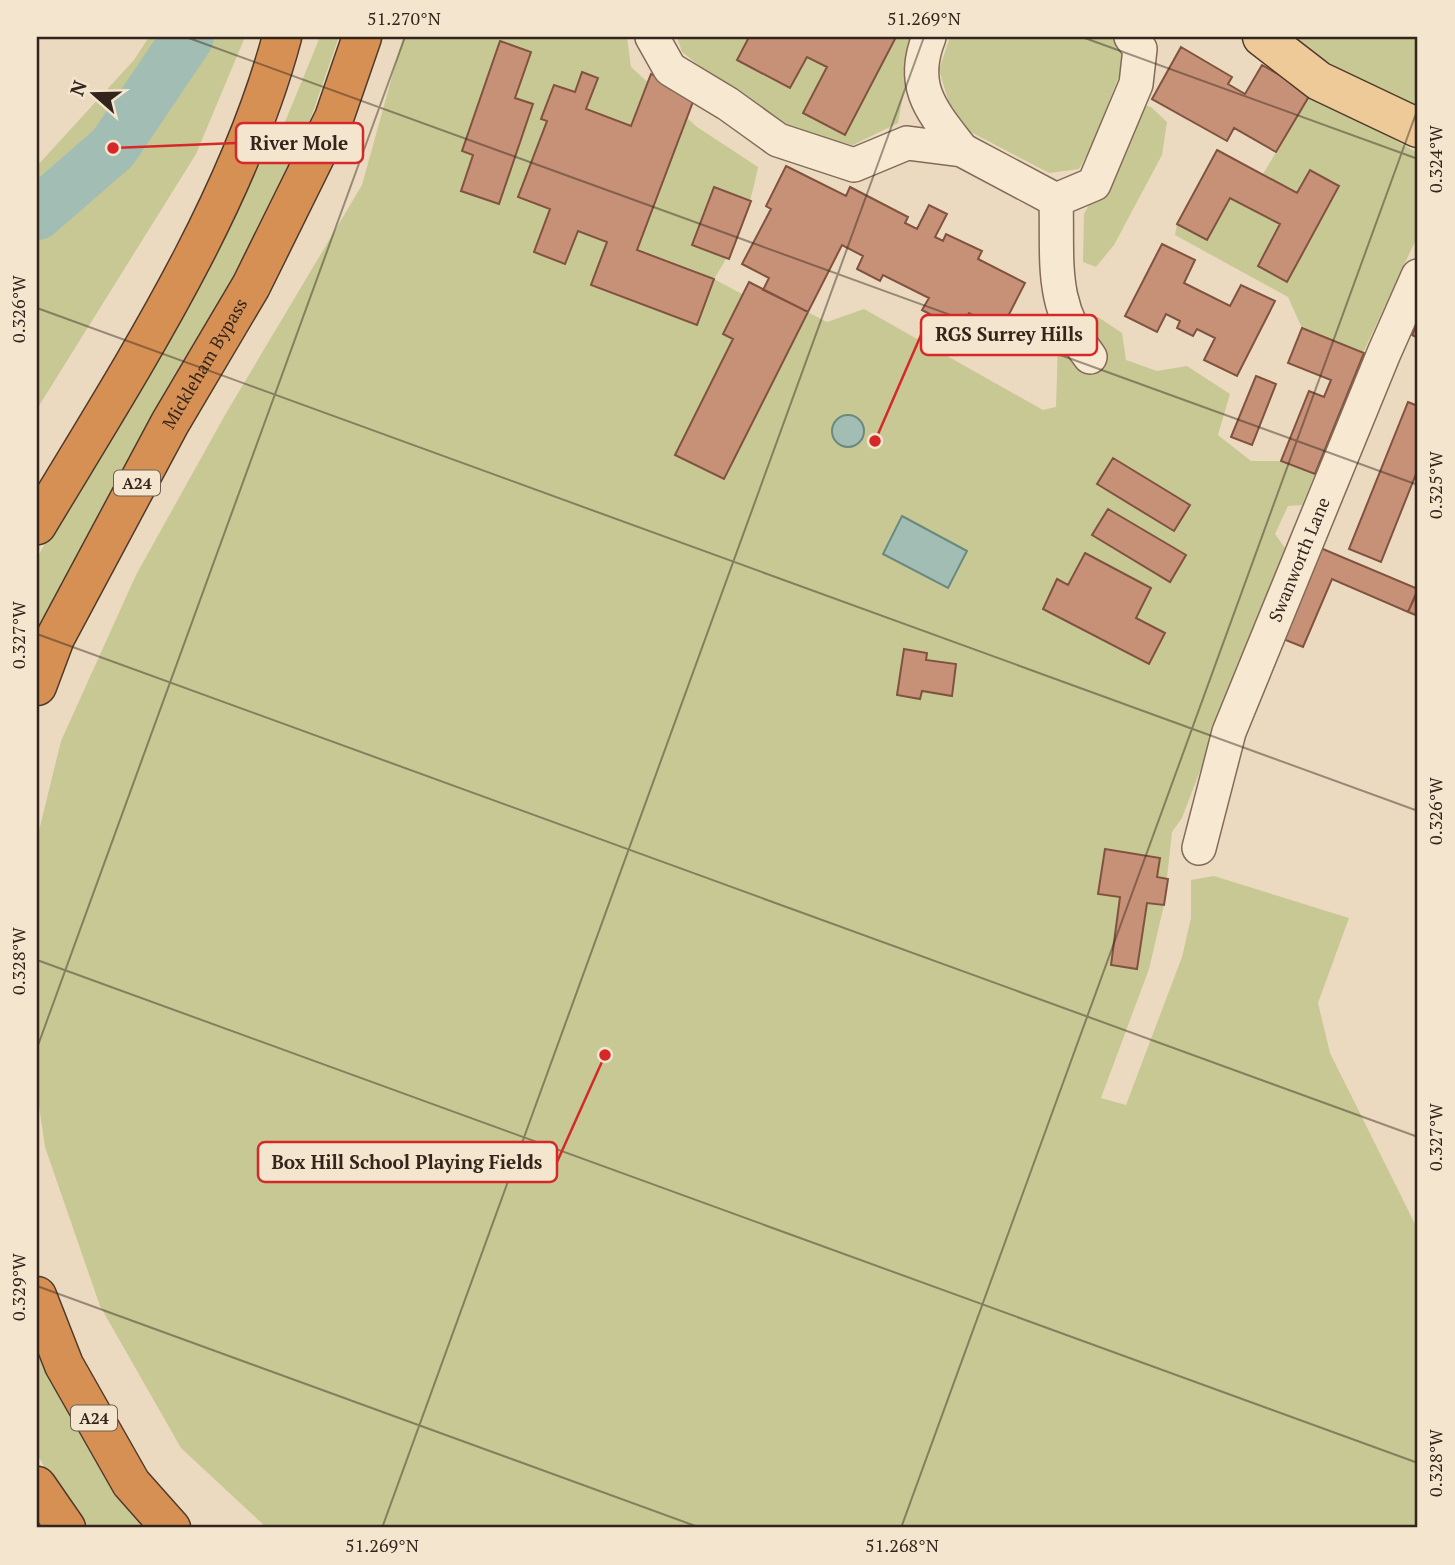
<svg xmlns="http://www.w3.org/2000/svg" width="1455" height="1565" viewBox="0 0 1455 1565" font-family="'PT Serif',serif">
<rect width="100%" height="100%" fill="#ebdabf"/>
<path fill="#c7c894" d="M 149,37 L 245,37 L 196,154 L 37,409 L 37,166 L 134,60 Z
M 320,37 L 339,37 L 310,120 L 261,229 L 37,636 L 37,558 L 228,213 L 280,134 Z
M 403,37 L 627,37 L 631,67 L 697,127 L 758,167 C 749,212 738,241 714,279 L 742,294 L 749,282 L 827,322 L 864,309 L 1043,410 L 1056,407 L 1058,343 L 1098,317 L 1122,333 L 1126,360 L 1157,371 L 1187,366 L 1230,394 L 1218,435 L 1251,461 L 1281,461 L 1315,474 L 1302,505 L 1288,506 L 1275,534 L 1285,548 L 1182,818 L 1172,832 L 1164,905 L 1149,969 L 1101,1098 L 1126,1105 L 1182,957 L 1191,918 L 1191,880 L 1214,876 L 1349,918 L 1318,1003 L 1330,1053 L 1418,1230 L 1418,1528 L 267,1528 L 181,1448 L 100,1306 L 45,1147 L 37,1092 L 37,839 L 61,741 L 136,575 L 225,415 L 362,185 Z
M 677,37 L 914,37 L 898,123 L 853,145 L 800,133 L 735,94 L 682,52 Z
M 950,37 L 1138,37 C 1113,79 1104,127 1079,169 L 1049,173 L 963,128 L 949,103 L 939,70 Z
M 1291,37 L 1418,37 L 1415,51 L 1418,52 L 1418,110 L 1354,79 Z
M 1311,93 L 1418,153 L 1418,235 L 1363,353 L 1302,328 L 1288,297 L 1175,235 L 1177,224 L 1217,150 L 1263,174 Z
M 1134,102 L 1151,107 L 1167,122 L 1162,155 L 1114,245 L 1096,267 L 1083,262 L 1084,214 L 1108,170 Z
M 37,1336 L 158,1528 L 80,1528 L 74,1519 L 37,1454 Z"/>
<path fill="#a2bdb3" stroke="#6a8a7f" stroke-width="2" d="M832 431a16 16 0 1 1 32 0a16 16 0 1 1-32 0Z
M 902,516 L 967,551 L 948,588 L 883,554 Z"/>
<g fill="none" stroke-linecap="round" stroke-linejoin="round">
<path stroke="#a2bdb3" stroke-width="52" d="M 37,214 L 113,148 L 188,37"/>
</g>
<path fill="#c79177" stroke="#805340" stroke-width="2" d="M 749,37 L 896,37 L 845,135 L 803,113 L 827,67 L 807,57 L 790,88 L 737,60 Z
M 500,41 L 531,52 L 515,98 L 533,104 L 499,204 L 461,191 L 473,155 L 462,151 Z
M 1181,47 L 1232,77 L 1228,84 L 1245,94 L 1262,65 L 1311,93 L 1276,152 L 1234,128 L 1227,141 L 1152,99 Z
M 582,72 L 598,78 L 586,109 L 631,126 L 651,74 L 697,91 L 637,250 L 714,279 L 697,325 L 591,285 L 607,242 L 578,231 L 565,264 L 534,252 L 550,209 L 518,197 L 547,121 L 541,119 L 554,85 L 575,92 Z
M 1217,150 L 1297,193 L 1310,170 L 1339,186 L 1287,282 L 1258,266 L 1280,224 L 1230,198 L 1207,240 L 1177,224 Z
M 786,166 L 846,196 L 850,187 L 908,217 L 905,223 L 917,229 L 929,205 L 947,214 L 935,237 L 943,241 L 946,234 L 982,251 L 978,259 L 1025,283 L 1001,330 L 969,313 L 960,330 L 922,310 L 929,298 L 883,275 L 880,281 L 857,269 L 863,256 L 842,245 L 808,312 L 763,290 L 769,278 L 742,264 L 771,209 L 766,206 Z
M 714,187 L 751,201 L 729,259 L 692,245 Z
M 1162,244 L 1195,260 L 1184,283 L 1230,306 L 1241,285 L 1275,301 L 1237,376 L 1204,360 L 1215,338 L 1197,329 L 1193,336 L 1177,328 L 1180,321 L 1166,314 L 1157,332 L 1125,316 Z
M 749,282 L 808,312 L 724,479 L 675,455 L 733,339 L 723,334 Z
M 1418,322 L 1418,338 L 1412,335 Z
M 1302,328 L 1364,353 L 1315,474 L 1281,461 L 1309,391 L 1324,397 L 1331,380 L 1288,363 Z
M 1256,376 L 1276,384 L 1252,445 L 1231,437 Z
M 1408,402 L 1418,406 L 1418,469 L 1381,562 L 1349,549 Z
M 1113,458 L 1190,505 L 1174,531 L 1097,484 Z
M 1108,509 L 1186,555 L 1170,582 L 1092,535 Z
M 1311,544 L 1418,589 L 1408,612 L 1332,579 L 1303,647 L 1278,637 Z
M 1085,553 L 1151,588 L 1136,618 L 1165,633 L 1149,664 L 1043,609 L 1057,579 L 1068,585 Z
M 1415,597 L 1418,598 L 1418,616 L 1408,612 Z
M 904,649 L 927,653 L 926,660 L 956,664 L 952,696 L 922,691 L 920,699 L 897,695 Z
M 1105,849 L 1160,858 L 1157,877 L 1168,879 L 1164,905 L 1147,903 L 1137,969 L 1111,965 L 1120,897 L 1098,894 Z"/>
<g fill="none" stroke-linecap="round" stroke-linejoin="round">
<g stroke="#836b59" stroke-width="36">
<g id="minor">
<path d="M 652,37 L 670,69 L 728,104 L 778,140 L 854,165 L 907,143 L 962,150 L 1056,200"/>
<path d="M 929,37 C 909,87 932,111 962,150"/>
<path d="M 1090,357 C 1049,304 1058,263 1056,200 L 1094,184 L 1136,84 L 1140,49 L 1131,37"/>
<path id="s1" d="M 1199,848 L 1229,732 L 1384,353 L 1418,276"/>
</g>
</g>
<g stroke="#503a2d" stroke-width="41">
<path id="major" d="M 1262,37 L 1319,81 L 1418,128"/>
</g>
<g stroke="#503a2d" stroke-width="41">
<g id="highway">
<path d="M 37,525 C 128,373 236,209 282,37"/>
<path id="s2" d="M 37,686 L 55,638 L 170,423 L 251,286 L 334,118 L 362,37"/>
<path d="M 37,1296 L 64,1365 L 131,1483 L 171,1528"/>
<path d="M 37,1486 L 66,1528"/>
</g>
</g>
<use href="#minor" stroke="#f7e8d2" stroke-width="33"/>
<use href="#major" stroke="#edca98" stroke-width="38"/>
<use href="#highway" stroke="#d79053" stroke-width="38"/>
</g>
<path fill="none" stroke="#33251c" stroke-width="2" stroke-opacity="0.45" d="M 186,37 L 1418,485M 1082,37 L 1418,159M 37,308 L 1418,811M 37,634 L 1418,1137M 37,960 L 1418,1463M 37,1048 L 405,37M 37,1286 L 701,1528M 382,1528 L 924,37M 901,1528 L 1418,108"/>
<g text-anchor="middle" stroke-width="5" stroke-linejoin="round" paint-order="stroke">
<g fill="#f3e5ce" stroke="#6d5f51" stroke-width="2">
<rect x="114" y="470.5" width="46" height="25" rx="5"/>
<rect x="71" y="1405.5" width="46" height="25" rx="5"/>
</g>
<g font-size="16" font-weight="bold" fill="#33251c">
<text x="137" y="489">A24</text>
<text x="94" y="1424">A24</text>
</g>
<g font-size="18" fill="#33251c" stroke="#f3e5ce">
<text dy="6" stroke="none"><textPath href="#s2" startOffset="364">Mickleham Bypass</textPath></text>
<text dy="6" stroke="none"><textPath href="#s1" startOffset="306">Swanworth Lane</textPath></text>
</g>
</g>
<path fill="none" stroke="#d62828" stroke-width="2.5" d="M113 148L236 143M875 441L921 335M605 1055L557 1162"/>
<g fill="#d62828" stroke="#f3e5ce" stroke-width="2.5">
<circle cx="113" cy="148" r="7"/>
<circle cx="875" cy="441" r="7"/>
<circle cx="605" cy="1055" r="7"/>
</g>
<g fill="#f3e5ce" stroke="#d62828" stroke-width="2.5">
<rect x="236" y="123" width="127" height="40" rx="7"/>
<rect x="921" y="315" width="176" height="40" rx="7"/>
<rect x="258" y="1142" width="299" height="40" rx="7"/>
</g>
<g font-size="19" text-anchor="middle" font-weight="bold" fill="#33251c">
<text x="299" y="150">River Mole</text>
<text x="1009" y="341">RGS Surrey Hills</text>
<text x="407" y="1169">Box Hill School Playing Fields</text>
</g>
<rect width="1455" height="1565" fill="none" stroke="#f3e5ce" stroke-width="77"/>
<g transform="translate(94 94) rotate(290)" stroke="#f3e5ce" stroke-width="5" paint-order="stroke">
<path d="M0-5L12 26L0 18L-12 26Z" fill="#33251c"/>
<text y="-10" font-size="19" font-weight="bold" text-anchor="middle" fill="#33251c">N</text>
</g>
<rect x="38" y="38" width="1378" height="1488" fill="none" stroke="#33251c" stroke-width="2.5"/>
<g font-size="18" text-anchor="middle" fill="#33251c">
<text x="404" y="25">51.270°N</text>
<text x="924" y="25">51.269°N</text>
<text transform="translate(1436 159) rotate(-90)" y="6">0.324°W</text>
<text transform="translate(19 309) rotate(-90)" y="6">0.326°W</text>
<text transform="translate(1436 485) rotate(-90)" y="6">0.325°W</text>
<text transform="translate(19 635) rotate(-90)" y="6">0.327°W</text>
<text transform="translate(1436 811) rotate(-90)" y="6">0.326°W</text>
<text transform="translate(19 961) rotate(-90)" y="6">0.328°W</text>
<text transform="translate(1436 1137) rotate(-90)" y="6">0.327°W</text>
<text transform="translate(19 1287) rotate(-90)" y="6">0.329°W</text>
<text transform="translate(1436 1463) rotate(-90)" y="6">0.328°W</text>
<text x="382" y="1552">51.269°N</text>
<text x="902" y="1552">51.268°N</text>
</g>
</svg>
